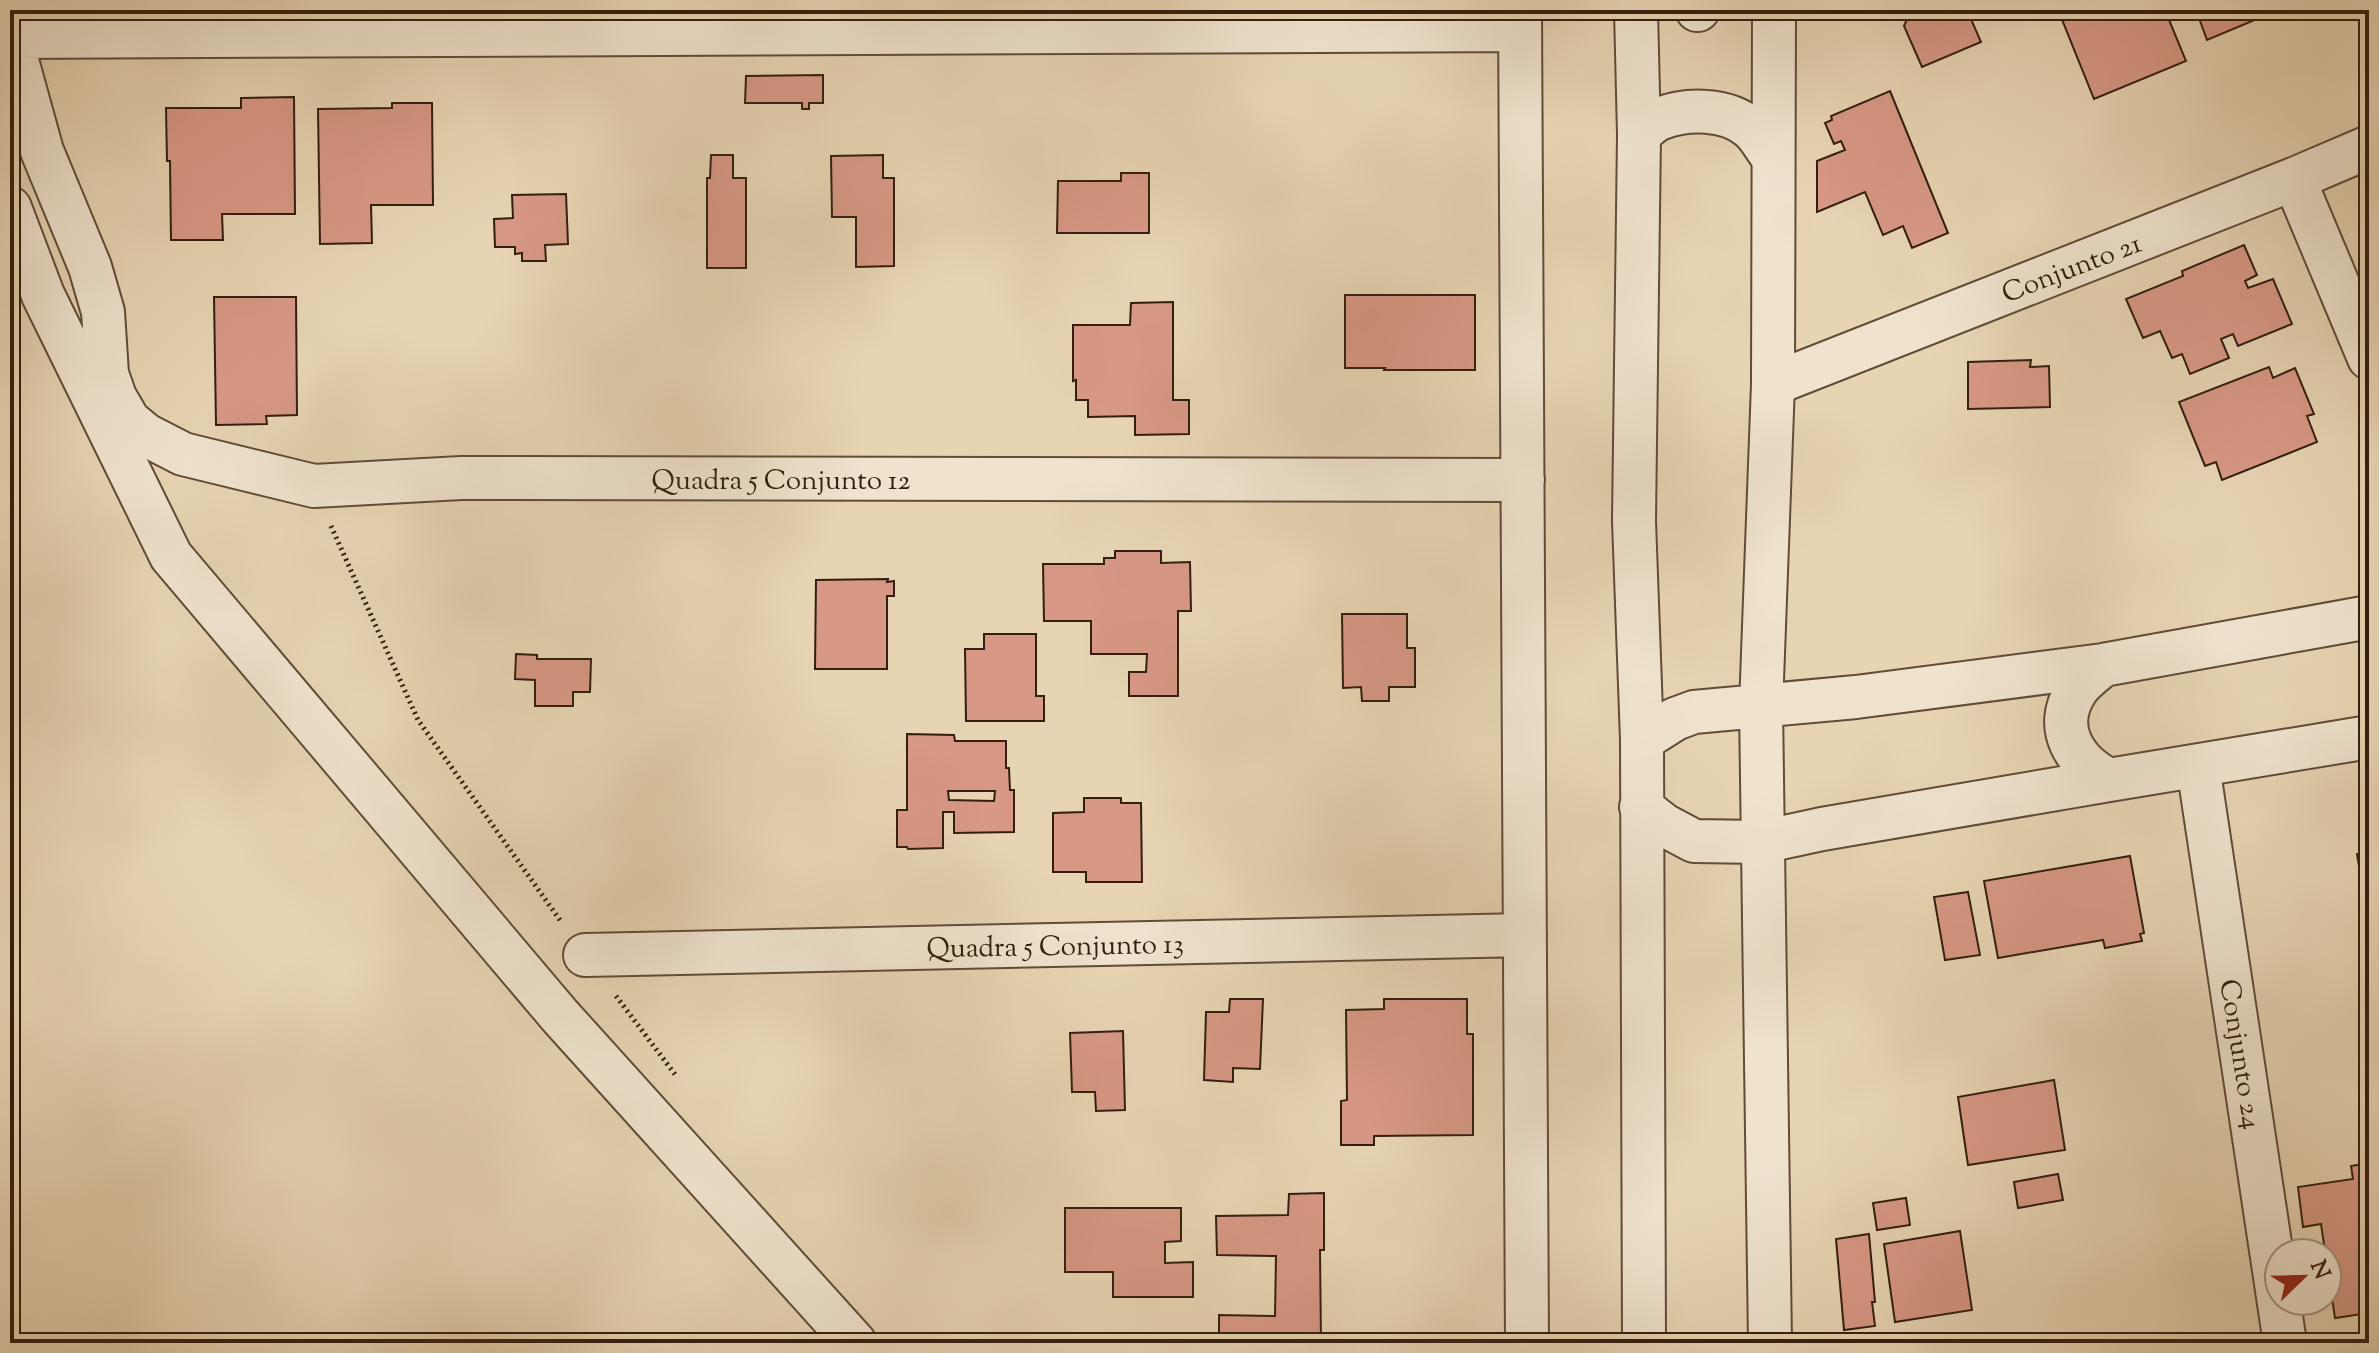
<svg xmlns="http://www.w3.org/2000/svg" width="2379" height="1353" viewBox="0 0 2379 1353" font-family="'Sorts Mill Goudy',serif">
<rect width="100%" height="100%" fill="#e7d4b3"/>
<filter id="stains"><feTurbulence type="fractalNoise" baseFrequency=".0025" numOctaves="4"/><feColorMatrix values="0 0 0 0 .2 0 0 0 0 .09 0 0 0 0 .02 0 0 0 .5 -.17"/></filter>
<radialGradient id="worn" r=".72"><stop offset=".6" stop-color="#630" stop-opacity="0"/><stop offset="1" stop-color="#630" stop-opacity=".3"/></radialGradient>
<path fill="#d79885" stroke="#331f0e" stroke-width="2" fill-rule="evenodd" d="M 1911,10 L 1950,10 L 1952,14 L 1967,10 L 1981,42 L 1922,67 L 1904,26 Z
M 2079,10 L 2165,10 L 2186,61 L 2094,99 L 2061,17 Z
M 2196,10 L 2267,10 L 2269,14 L 2207,40 Z
M 823,75 L 823,103 L 809,103 L 809,109 L 802,109 L 802,103 L 745,103 L 746,76 Z
M 1890,91 L 1948,233 L 1912,248 L 1903,226 L 1883,235 L 1865,192 L 1817,212 L 1817,161 L 1845,150 L 1841,141 L 1834,144 L 1825,123 L 1832,120 L 1831,116 Z
M 294,97 L 295,214 L 222,214 L 223,240 L 171,240 L 170,161 L 167,161 L 166,108 L 241,108 L 241,98 Z
M 392,103 L 432,103 L 433,205 L 371,205 L 372,243 L 320,244 L 318,109 L 392,108 Z
M 711,155 L 733,155 L 733,178 L 746,178 L 746,268 L 707,268 L 707,178 L 710,178 Z
M 883,155 L 883,178 L 894,178 L 894,266 L 856,267 L 856,217 L 832,217 L 831,156 Z
M 1121,173 L 1149,173 L 1149,233 L 1057,233 L 1058,181 L 1121,181 Z
M 566,194 L 568,244 L 545,245 L 546,261 L 522,261 L 522,253 L 515,254 L 515,247 L 495,247 L 494,219 L 513,218 L 512,195 Z
M 2244,245 L 2257,275 L 2245,281 L 2248,288 L 2273,279 L 2292,324 L 2238,346 L 2233,334 L 2221,339 L 2229,358 L 2190,374 L 2182,354 L 2172,358 L 2160,331 L 2143,338 L 2126,299 L 2183,276 L 2182,271 Z
M 1345,295 L 1475,295 L 1475,370 L 1384,370 L 1385,368 L 1345,368 Z
M 214,297 L 296,297 L 297,415 L 266,416 L 267,424 L 216,425 Z
M 1173,302 L 1173,400 L 1189,400 L 1189,434 L 1135,435 L 1135,416 L 1088,417 L 1088,400 L 1076,400 L 1076,380 L 1073,381 L 1073,325 L 1130,325 L 1131,303 Z
M 2031,360 L 2030,367 L 2049,366 L 2050,407 L 1968,409 L 1968,362 Z
M 2269,367 L 2273,378 L 2295,368 L 2314,414 L 2307,416 L 2317,442 L 2222,480 L 2216,462 L 2205,466 L 2179,402 Z
M 1115,551 L 1161,551 L 1161,563 L 1190,562 L 1191,611 L 1178,611 L 1178,696 L 1129,696 L 1129,672 L 1146,672 L 1147,654 L 1091,654 L 1091,621 L 1044,621 L 1043,564 L 1104,564 L 1104,558 L 1115,558 Z
M 888,579 L 887,582 L 894,581 L 894,596 L 887,596 L 887,669 L 815,669 L 816,580 Z
M 1342,614 L 1407,614 L 1407,648 L 1415,648 L 1415,687 L 1389,687 L 1389,701 L 1362,701 L 1361,687 L 1343,688 Z
M 984,634 L 1036,634 L 1036,696 L 1044,696 L 1044,721 L 966,721 L 965,649 L 984,649 Z
M 516,654 L 537,655 L 537,659 L 591,659 L 590,692 L 573,692 L 573,706 L 535,706 L 535,680 L 515,679 Z
M 907,734 L 954,735 L 955,741 L 1006,741 L 1006,768 L 1009,768 L 1010,790 L 1014,790 L 1014,832 L 954,833 L 954,812 L 943,812 L 943,848 L 908,849 L 907,847 L 897,847 L 897,810 L 907,810 ZM 948,791 L 995,791 L 994,801 L 949,800 Z
M 1084,798 L 1121,798 L 1121,803 L 1141,803 L 1142,882 L 1086,882 L 1086,872 L 1053,872 L 1053,813 L 1084,812 Z
M 2369,852 L 2369,883 L 2362,884 L 2357,854 Z
M 2130,856 L 2144,933 L 2140,934 L 2142,941 L 2105,948 L 2103,940 L 1998,958 L 1984,881 Z
M 1968,892 L 1980,955 L 1945,960 L 1934,897 Z
M 1230,999 L 1263,999 L 1260,1069 L 1233,1068 L 1233,1082 L 1204,1080 L 1206,1012 L 1229,1012 Z
M 1384,999 L 1467,999 L 1467,1034 L 1473,1034 L 1473,1135 L 1374,1136 L 1374,1145 L 1341,1145 L 1341,1101 L 1347,1100 L 1346,1010 L 1384,1009 Z
M 1123,1031 L 1125,1110 L 1096,1111 L 1095,1092 L 1072,1092 L 1070,1033 Z
M 2054,1080 L 2065,1150 L 1968,1165 L 1958,1097 Z
M 2369,1163 L 2369,1313 L 2335,1318 L 2321,1224 L 2303,1227 L 2298,1187 L 2353,1179 L 2351,1166 Z
M 2058,1174 L 2063,1200 L 2018,1208 L 2014,1182 Z
M 1324,1193 L 1324,1250 L 1320,1250 L 1321,1343 L 1219,1343 L 1219,1315 L 1275,1316 L 1276,1256 L 1217,1255 L 1216,1216 L 1288,1215 L 1289,1194 Z
M 1906,1198 L 1910,1225 L 1877,1230 L 1873,1203 Z
M 1065,1208 L 1181,1208 L 1181,1241 L 1165,1242 L 1165,1263 L 1193,1262 L 1193,1297 L 1113,1297 L 1113,1272 L 1065,1272 Z
M 1960,1231 L 1972,1310 L 1895,1322 L 1884,1244 Z
M 1869,1234 L 1875,1302 L 1872,1302 L 1875,1326 L 1844,1330 L 1836,1239 Z"/>
<g fill="none" stroke-linecap="round" stroke-linejoin="round">
<g stroke="#604c37" stroke-width="46">
<path id="minor" d="M 1520,10 L 1527,1343
M 1636,10 L 1639,135 L 1634,521 L 1642,740 L 1644,1343
M 1697,10 L 1698,10
M 10,35 L 42,151 L 90,267 L 103,312 L 107,374 L 115,397 L 129,421 L 146,435 L 183,454 L 314,486 L 461,478 L 1523,480
M 11,37 L 1520,30
M 1639,135 C 1645,129 1652,122 1659,119 C 1687,108 1727,108 1750,128 C 1759,135 1766,149 1773,158
M 2294,179 L 2369,358
M 10,208 L 43,295 L 171,556 L 560,1016 L 855,1343
M 1773,384 L 2294,179 L 2369,147
M 2103,665 C 2094,673 2082,681 2076,691 C 2052,728 2075,763 2109,780
M 1642,740 L 1675,719 L 1694,712 L 1856,697 L 2103,665 L 2369,617
M 2198,766 L 2285,1343
M 1641,807 L 1664,825 L 1694,841 L 1762,842 L 1822,829 L 2109,780 L 2369,737
M 585,955 L 1525,935
M 1770,1343 L 1761,707 L 1773,384 L 1774,10"/>
</g>
<path stroke="#331f0e" stroke-width="5" stroke-dasharray="2 4" stroke-linecap="butt" d="M 331,526 L 418,720 L 562,923
M 616,996 L 677,1077"/>
<use href="#minor" stroke="#efe3ce" stroke-width="42"/>
</g>
<g text-anchor="middle" stroke-width="6" stroke-linejoin="round" paint-order="stroke">
<g font-size="28" fill="#331f0e" stroke="#efe3ce">
<text transform="translate(2071 267) rotate(-21)" y="10">Conjunto 21</text>
<text x="781" y="489">Quadra 5 Conjunto 12</text>
<text transform="translate(1055 945) rotate(-1)" y="10">Quadra 5 Conjunto 13</text>
<text transform="translate(2242 1054) rotate(81)" y="10">Conjunto 24</text>
</g>
</g>
<rect width="2379" height="1353" fill="none" stroke="#e7d4b3" stroke-width="40"/>
<rect x="12" y="12" width="2355" height="1329" fill="none" stroke="#331f0e" stroke-width="4"/>
<rect x="20" y="20" width="2339" height="1313" fill="none" stroke="#331f0e" stroke-width="2"/>
<g transform="translate(2303 1277) rotate(67)"><circle r="38" fill="#efe3ce" stroke="#a49581" stroke-width="2"/>
<path d="M0-6L14 30L0 20L-14 30Z" fill="#8f2418"/>
<text y="-12" font-size="22" font-weight="bold" text-anchor="middle" fill="#331f0e">N</text>
</g>
<rect width="100%" height="100%" filter="url(#stains)"/>
<rect width="100%" height="100%" fill="url(#worn)"/>
</svg>
